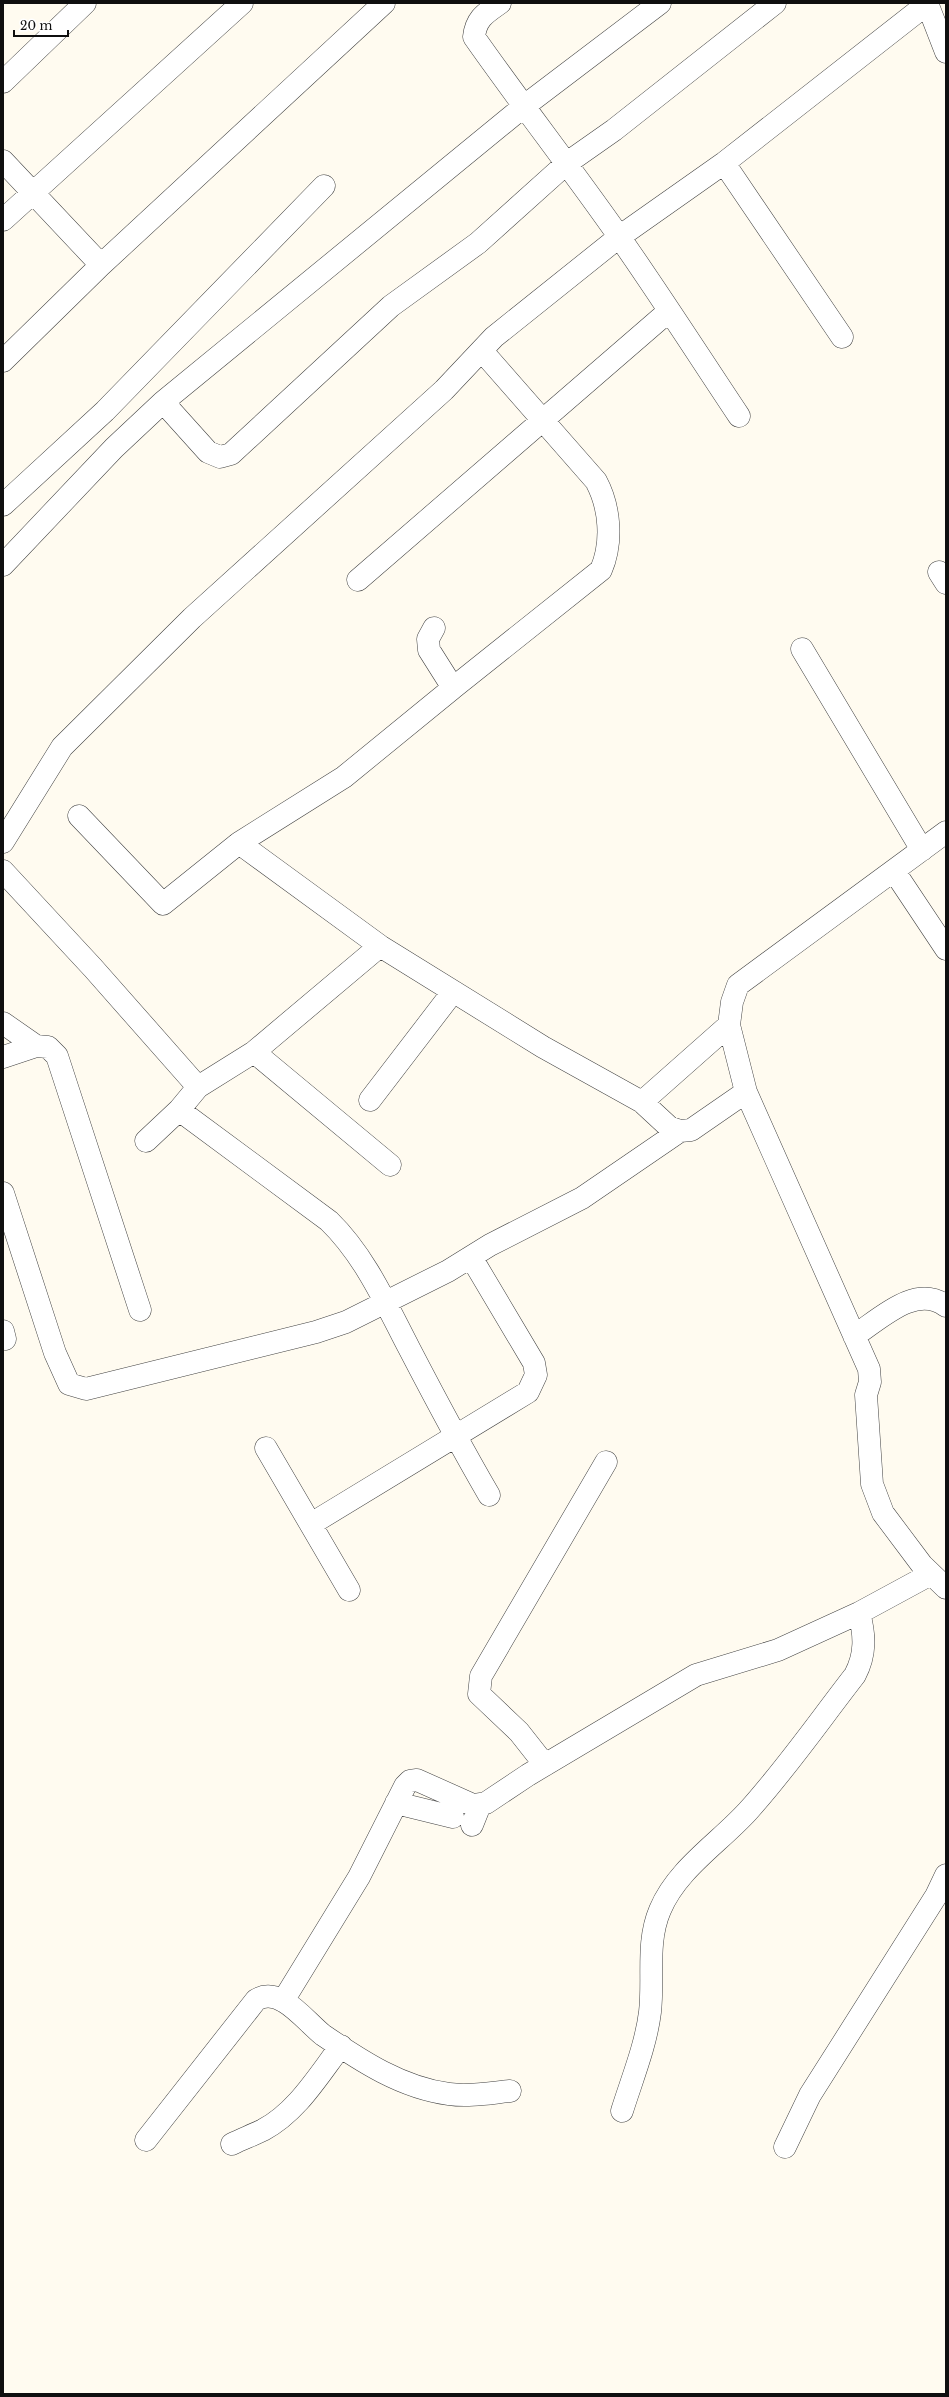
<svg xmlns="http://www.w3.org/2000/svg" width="949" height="2397" viewBox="0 0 949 2397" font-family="'Libre Baskerville',serif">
<rect width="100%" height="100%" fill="#fffbf0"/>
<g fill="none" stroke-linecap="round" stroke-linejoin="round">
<g stroke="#424242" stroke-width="23">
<path id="minor" d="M 500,3 C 486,13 476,18 474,37 C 521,104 571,168 618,235 C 660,295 699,356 739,416
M 927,3 L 946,52
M 3,82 L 85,3
M 3,161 L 101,265 L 384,3
M 724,163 L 842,337
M 3,220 L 242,3
M 3,361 L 101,265
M 163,402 L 208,452 L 220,457 L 231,454 L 391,306 L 478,243 L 567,163 L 614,130 L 775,3
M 3,505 L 105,411 L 324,186
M 3,565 L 114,448 L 163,402 L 523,107 L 660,3
M 939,572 L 946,583
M 358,580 L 669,311
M 434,628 L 428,639 L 429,650 L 453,688 L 601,570 C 613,542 610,507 596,481 L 482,351
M 802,649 L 922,850
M 79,816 L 163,904 L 239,843 L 380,946
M 946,832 L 738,985 L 732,1002 L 729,1025 L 746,1092 L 869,1369 L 870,1382 L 866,1395 L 872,1484 L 883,1513 L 922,1565 L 946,1588
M 3,842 L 62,747 L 192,618 L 444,390 L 494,337 L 619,237 L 724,163 L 927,4
M 239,843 L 344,777 L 453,688
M 3,871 L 93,968 L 198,1087
M 894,871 L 946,949
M 3,1023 L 36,1046
M 254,1052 L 390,1165
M 3,1057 L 36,1046 L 48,1047 L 57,1056 L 140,1310
M 370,1100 L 452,993
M 642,1102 L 729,1025
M 179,1110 L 329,1221 C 365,1256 386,1304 409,1348 C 435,1398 461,1447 489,1495
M 146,1141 L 179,1110 L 198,1087 L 254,1052 L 380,946 L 543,1047 L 642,1102 L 669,1127 L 680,1131 L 691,1130 L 746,1092
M 3,1193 L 55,1353 L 69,1384 L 86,1389 L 316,1332 L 346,1322 L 448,1271 L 490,1245 L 582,1198 L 680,1131
M 3,1331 L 5,1339
M 854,1336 C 880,1319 916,1283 946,1306
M 266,1448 L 349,1590
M 311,1524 L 528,1392 L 536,1375 L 534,1363 L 471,1257
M 545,1765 L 519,1732 L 479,1694 L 481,1676 L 606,1462
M 396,1803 L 453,1817
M 472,1825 L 480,1805
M 283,2001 L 359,1877 L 405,1786 L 410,1781 L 417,1780 L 473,1805 L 486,1803 L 528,1775 L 696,1675 L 778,1650 L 859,1613 L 931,1574
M 622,2111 C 632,2079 646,2045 650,2012 C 654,1977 646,1943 660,1910 C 677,1869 719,1843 748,1811 C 786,1769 820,1720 855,1675 C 866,1654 865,1635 859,1613
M 146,2140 L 256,2000 C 280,1985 305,2021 323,2035 C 361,2061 402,2088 449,2094 C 469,2097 490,2093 510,2091
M 232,2144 C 242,2139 253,2135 263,2130 C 297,2112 318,2076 341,2046
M 785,2147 L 810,2095 L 936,1896 L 946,1875"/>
</g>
<use href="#minor" stroke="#fff" stroke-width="22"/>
</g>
<rect width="949" height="2397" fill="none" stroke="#0f0f0f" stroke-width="8"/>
<path d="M14 30v6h54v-6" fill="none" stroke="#0f0f0f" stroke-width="2"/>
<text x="20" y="30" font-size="12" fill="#0f0f0f" stroke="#ffffff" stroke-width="3" paint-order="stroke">20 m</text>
</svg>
